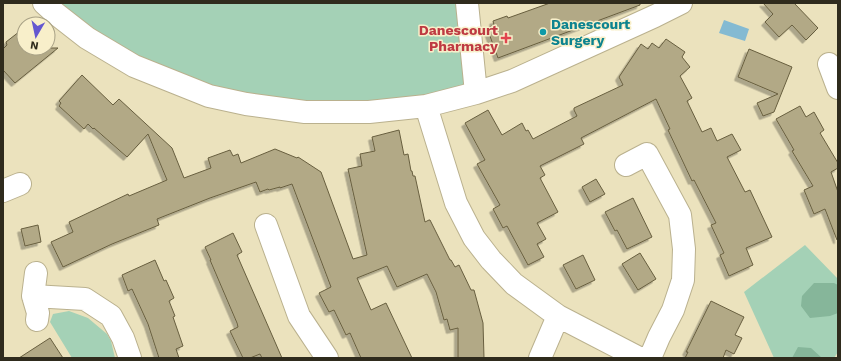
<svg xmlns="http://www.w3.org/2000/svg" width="841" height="361" viewBox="0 0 841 361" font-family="'Work Sans',sans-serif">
<defs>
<filter id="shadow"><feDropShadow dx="-3.5" dy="3.5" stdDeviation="0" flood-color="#0004"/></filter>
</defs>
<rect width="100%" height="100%" fill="#ebe2bd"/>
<path fill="#a4d1b6" d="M 44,3 L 467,3 L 476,93 L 369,112 L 209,96 Z
M 805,245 L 838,279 L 838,352 L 834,358 L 774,358 L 744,292 Z
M 69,311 L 88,318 L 107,334 L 111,341 L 115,358 L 72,358 L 50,322 L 53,314 Z"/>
<path fill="#86b69a" d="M 814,283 L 834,283 L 838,285 L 838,313 L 830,316 L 810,318 L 801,306 L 802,296 Z
M 798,347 L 811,348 L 822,358 L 792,358 Z"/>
<path fill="#84bad2" d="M 724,20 L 749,29 L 745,41 L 719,33 Z"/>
<path fill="#b2a986" stroke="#685f3f" filter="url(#shadow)" d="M 550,3 L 640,3 L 640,5 L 498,58 L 487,28 L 494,25 L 493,21 L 507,16 L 508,18 Z
M 763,3 L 794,3 L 818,28 L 806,40 L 792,25 L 779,37 L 765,22 L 773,14 Z
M 24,28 L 24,48 L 58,48 L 15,83 L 3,70 L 3,49 L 7,45 L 6,42 Z
M 666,39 L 685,52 L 682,57 L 690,67 L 680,76 L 692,98 L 687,101 L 702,132 L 711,128 L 717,141 L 732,134 L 741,150 L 727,157 L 745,192 L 750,190 L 772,237 L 746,248 L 753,265 L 729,276 L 720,255 L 724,253 L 711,225 L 716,223 L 694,180 L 692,181 L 668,130 L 670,129 L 656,99 L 581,138 L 584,144 L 540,166 L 545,175 L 540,178 L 558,212 L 537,223 L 546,239 L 537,244 L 544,257 L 528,265 L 507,226 L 503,228 L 493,209 L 500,205 L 477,164 L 485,160 L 465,123 L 488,110 L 502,135 L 522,123 L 526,131 L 528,130 L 533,139 L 577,116 L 574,110 L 574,108 L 623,85 L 619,77 L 641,44 L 648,49 L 652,43 L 659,48 Z
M 749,49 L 792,67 L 774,112 L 763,116 L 757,103 L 778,94 L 738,77 Z
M 82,75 L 113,105 L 119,99 L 172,148 L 184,178 L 211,168 L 208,158 L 230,150 L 233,156 L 238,154 L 241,163 L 275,149 L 297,158 L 298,157 L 321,172 L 353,259 L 367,255 L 348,169 L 362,166 L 360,154 L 375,151 L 372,137 L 399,130 L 404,155 L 408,154 L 411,171 L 412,171 L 413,176 L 415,176 L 425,222 L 429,220 L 430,220 L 450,260 L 451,260 L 455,267 L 459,265 L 471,290 L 474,290 L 483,323 L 484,358 L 458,358 L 458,328 L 450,330 L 447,319 L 444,320 L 436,292 L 427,274 L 397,287 L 387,266 L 357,278 L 371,310 L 386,303 L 412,358 L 361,358 L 350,333 L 346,335 L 334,310 L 329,312 L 319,293 L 331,287 L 292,184 L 280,188 L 280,187 L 269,190 L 268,189 L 260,192 L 256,182 L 210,198 L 157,219 L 159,225 L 112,244 L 63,267 L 51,242 L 73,232 L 69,222 L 128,194 L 129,196 L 167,180 L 148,134 L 127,157 L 94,128 L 93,129 L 88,124 L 84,129 L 59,106 L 61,103 L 59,101 Z
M 800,106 L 806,117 L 814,112 L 824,130 L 820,133 L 838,163 L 838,168 L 831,172 L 838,192 L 838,240 L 837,240 L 825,209 L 814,214 L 804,190 L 813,186 L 792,151 L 794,150 L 776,119 Z
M 596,179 L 605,194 L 590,202 L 582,187 Z
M 633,198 L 652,237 L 627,249 L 617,230 L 615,231 L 605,212 Z
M 38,225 L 41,242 L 25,246 L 21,229 Z
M 233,233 L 242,252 L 237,255 L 282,358 L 262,358 L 260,354 L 250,358 L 243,358 L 230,331 L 238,327 L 237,323 L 210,260 L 211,260 L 205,247 Z
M 640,253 L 656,279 L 638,290 L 622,264 Z
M 583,255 L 595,280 L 576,289 L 563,265 Z
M 155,260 L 164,281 L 166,280 L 174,298 L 169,301 L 175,316 L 173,317 L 183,346 L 176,349 L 179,358 L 159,358 L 148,324 L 132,289 L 128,291 L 122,275 Z
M 711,301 L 744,317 L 735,335 L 742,338 L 734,354 L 726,350 L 723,358 L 685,358 L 688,352 L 686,352 Z
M 50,338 L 63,358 L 19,358 Z"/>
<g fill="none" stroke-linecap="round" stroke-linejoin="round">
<g stroke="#bab18e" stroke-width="24">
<path id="minor" d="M 44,3 L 55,13 L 87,38 L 134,66 L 209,96 L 246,104 L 305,112 L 369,112 L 426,106 L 476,93 L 512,81 L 655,16 L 681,3
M 467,3 L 476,93
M 829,64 L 838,88
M 426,106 L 456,203 L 474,238 L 491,260 L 514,284 L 558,316 L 639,358
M 626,165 L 647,154 L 680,215 L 684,249 L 683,280 L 673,310 L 659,337 L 650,358
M 3,191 L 20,184
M 266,225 L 299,316 L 327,358
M 36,273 L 33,296 L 38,313 L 37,320
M 33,296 L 85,299 L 111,316 L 123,338 L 130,358
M 540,358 L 558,316"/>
</g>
<use href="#minor" stroke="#fff" stroke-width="22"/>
</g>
<circle fill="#0f9aa8" stroke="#f8efca" stroke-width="1.5" cx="543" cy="32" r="4"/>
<path fill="#e0444e" stroke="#f8efca" stroke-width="1.5" d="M504 32h4v4h4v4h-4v4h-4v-4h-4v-4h4z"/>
<g text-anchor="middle" stroke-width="3" stroke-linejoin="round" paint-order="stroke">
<g font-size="14" font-weight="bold" fill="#0d838f" stroke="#f8efca" text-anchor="start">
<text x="551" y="29">Danescourt<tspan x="551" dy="16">Surgery</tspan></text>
</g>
<g font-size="14" font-weight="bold" fill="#be3a42" stroke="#f8efca" text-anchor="end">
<text x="498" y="35">Danescourt<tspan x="498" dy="16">Pharmacy</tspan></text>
</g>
</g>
<rect width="841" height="361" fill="none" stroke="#2f2b1d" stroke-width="8"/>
<g transform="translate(36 36) rotate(189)"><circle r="19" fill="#f8efca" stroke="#a8a185"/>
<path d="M0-3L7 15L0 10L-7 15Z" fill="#6457d0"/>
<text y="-6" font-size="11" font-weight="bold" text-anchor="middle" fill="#2f2b1d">N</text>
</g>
</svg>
